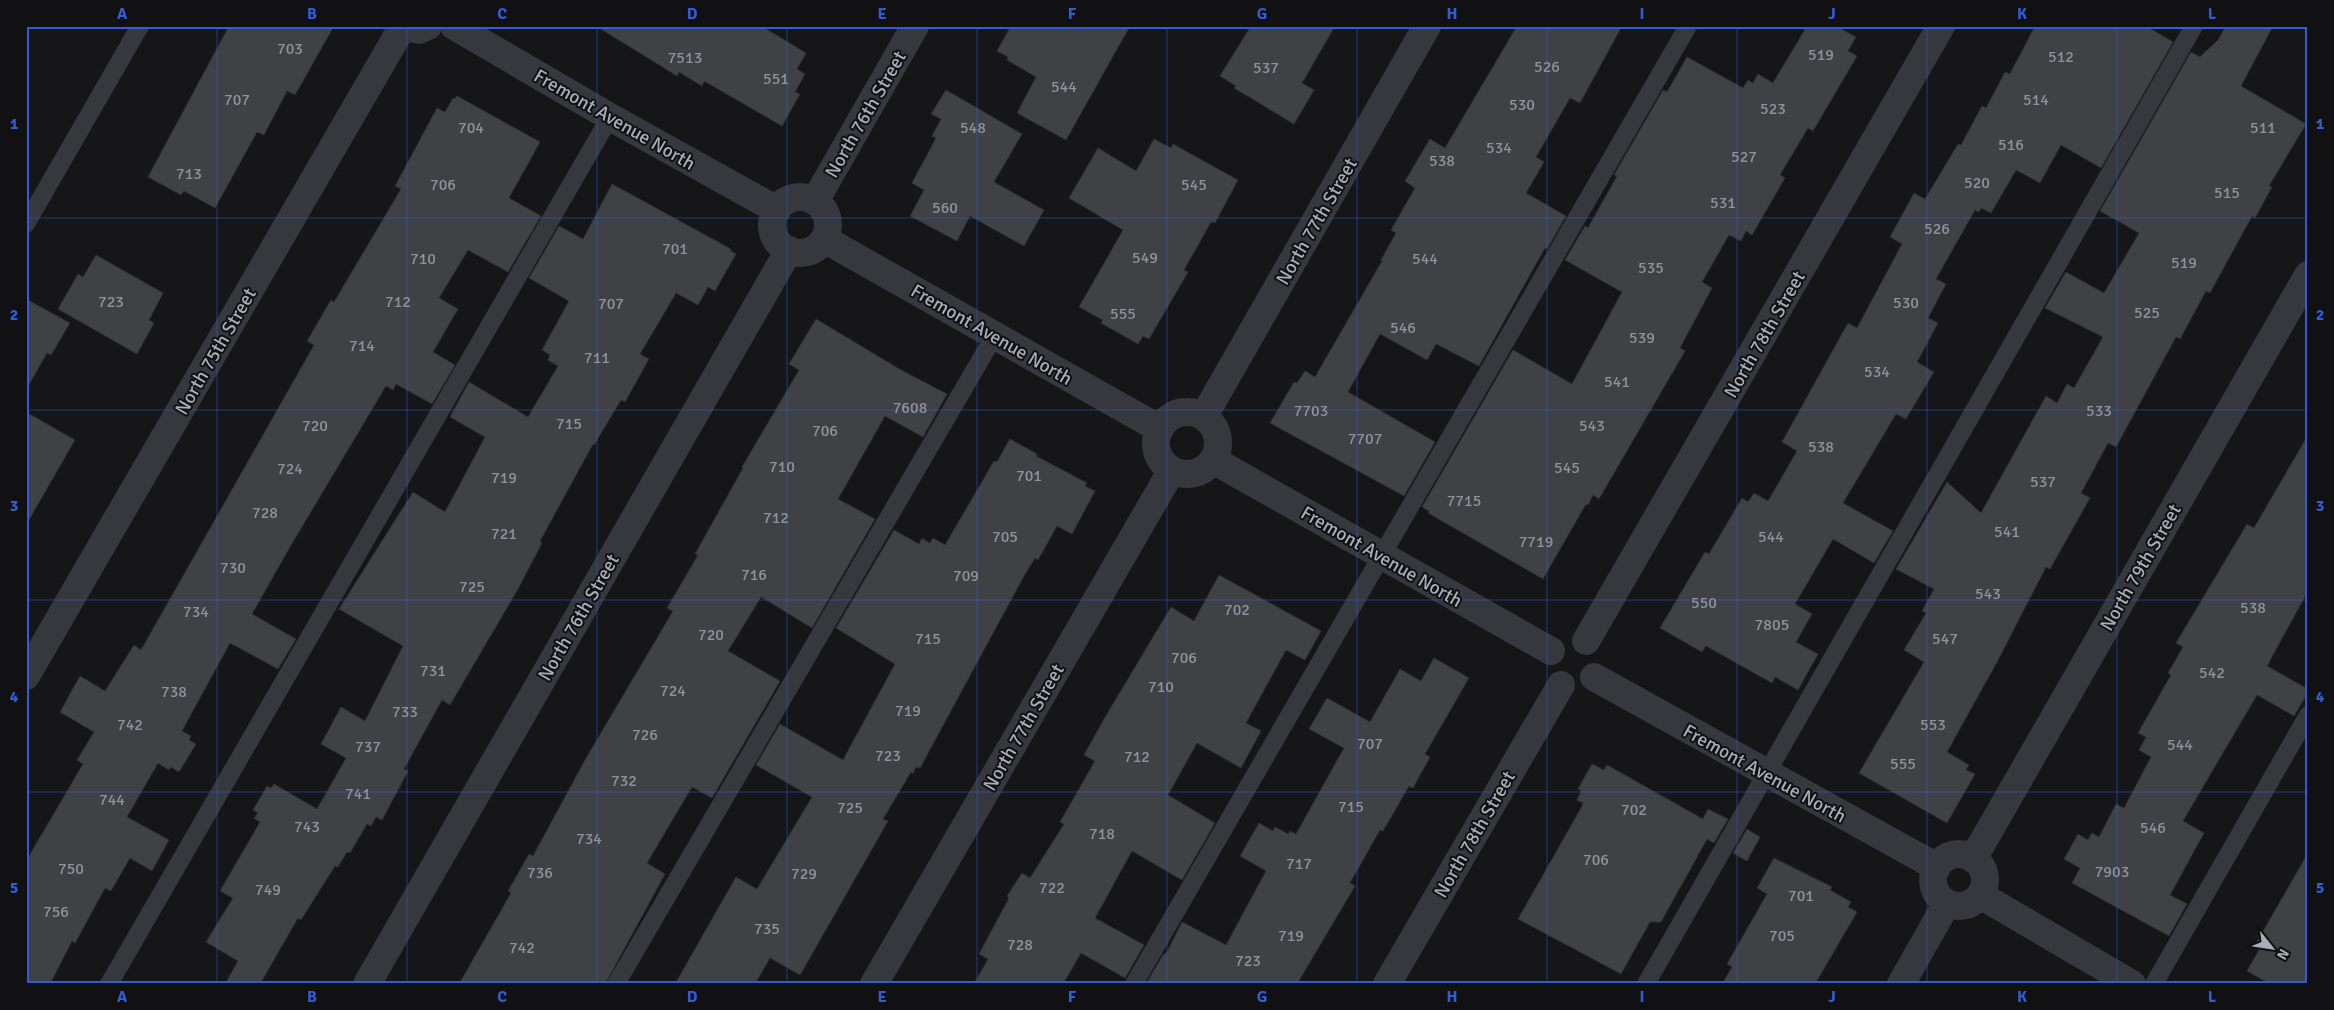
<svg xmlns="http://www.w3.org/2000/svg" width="2334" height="1010" viewBox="0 0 2334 1010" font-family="Signika,sans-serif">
<rect width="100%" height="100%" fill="#161618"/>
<path fill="#404145" stroke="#303034" d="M 229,26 L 334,26 L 295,95 L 287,91 L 264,135 L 257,132 L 215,208 L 184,191 L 181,195 L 148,177 Z
M 596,26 L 761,26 L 806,53 L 797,69 L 805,74 L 795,92 L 800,94 L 782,126 L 704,81 L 702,86 L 679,72 L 677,76 Z
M 1011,26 L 1130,26 L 1066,140 L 1017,113 L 1036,77 L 1007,60 L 1008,57 L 997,51 Z
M 1251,26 L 1335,26 L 1302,83 L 1314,90 L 1294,124 L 1234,88 L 1236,86 L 1220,76 Z
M 1517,26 L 1622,26 L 1580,103 L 1570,98 L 1536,157 L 1544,162 L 1526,193 L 1566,216 L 1547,249 L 1545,248 L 1479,366 L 1436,344 L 1427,360 L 1380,334 L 1348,392 L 1435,442 L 1404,496 L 1270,423 L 1294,382 L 1297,383 L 1305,371 L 1315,377 L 1382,261 L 1381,260 L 1396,233 L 1391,230 L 1415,188 L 1405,181 L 1430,139 L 1445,148 Z
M 1807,26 L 1836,26 L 1856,37 L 1848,51 L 1857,56 L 1813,131 L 1808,128 L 1780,175 L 1785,178 L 1752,235 L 1746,231 L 1741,241 L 1729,235 L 1702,282 L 1712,288 L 1680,348 L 1685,351 L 1599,499 L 1593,495 L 1588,505 L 1586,504 L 1543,579 L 1428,513 L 1429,511 L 1422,507 L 1513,350 L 1572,384 L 1622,292 L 1565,260 L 1585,226 L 1588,228 L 1617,176 L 1614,175 L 1663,90 L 1667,92 L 1687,57 L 1743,88 L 1748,80 L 1753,83 L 1758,74 L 1773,83 Z
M 2035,26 L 2146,26 L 2173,42 L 2101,168 L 2061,145 L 2040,183 L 2016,170 L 1991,213 L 1981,208 L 1979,212 L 1975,210 L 1936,279 L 1946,284 L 1928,318 L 1938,323 L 1917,362 L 1934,372 L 1906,419 L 1896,414 L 1843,503 L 1893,531 L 1874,563 L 1833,539 L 1795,604 L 1812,614 L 1796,642 L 1818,654 L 1798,690 L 1775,677 L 1772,683 L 1706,646 L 1702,652 L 1660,628 L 1705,552 L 1709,554 L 1742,498 L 1748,502 L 1754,493 L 1768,501 L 1797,451 L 1782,442 L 1848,323 L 1857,328 L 1902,244 L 1890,237 L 1914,193 L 1925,199 L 1958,144 L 1961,145 L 1982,106 L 1986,108 L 2005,72 L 2010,74 Z
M 2226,26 L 2273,26 L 2241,86 L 2306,124 L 2269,186 L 2272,187 L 2255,218 L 2252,216 L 2210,293 L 2206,291 L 2180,339 L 2176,337 L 2116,447 L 2108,443 L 2081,493 L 2090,498 L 2050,569 L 2046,567 L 1997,662 L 1947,752 L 1969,765 L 1966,770 L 1975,774 L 1947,823 L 1859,773 L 1924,662 L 1904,650 L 1926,613 L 1922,611 L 1934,589 L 1896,569 L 1947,482 L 1981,513 L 2046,396 L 2057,403 L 2067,384 L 2074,388 L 2103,337 L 2045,308 L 2066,272 L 2104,293 L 2139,233 L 2100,211 L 2191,52 L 2200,57 L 2218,40 Z
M 946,90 L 1022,134 L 994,182 L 1044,210 L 1024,246 L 970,216 L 957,241 L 910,216 L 924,190 L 912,183 L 936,138 L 932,136 L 941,119 L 931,114 Z
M 457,96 L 540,142 L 509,198 L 541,216 L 508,272 L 468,250 L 439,298 L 458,309 L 433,352 L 455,365 L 432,404 L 396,384 L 393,390 L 386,386 L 290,547 L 252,614 L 296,639 L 278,669 L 230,643 L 182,731 L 191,736 L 189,740 L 196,744 L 179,772 L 171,767 L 169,770 L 158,763 L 127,817 L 169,840 L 152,871 L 130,858 L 111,891 L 105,888 L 75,943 L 72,941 L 50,984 L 26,984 L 26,861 L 83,764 L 77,760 L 94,732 L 60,712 L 80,676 L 105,691 L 134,645 L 141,650 L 314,345 L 307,341 L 331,300 L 334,302 L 401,189 L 395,186 L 437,108 L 445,112 L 453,98 L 455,99 Z
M 1154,139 L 1171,148 L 1173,144 L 1238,180 L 1215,223 L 1211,222 L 1184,270 L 1188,272 L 1149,339 L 1143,336 L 1138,344 L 1101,323 L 1103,320 L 1079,307 L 1123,230 L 1069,198 L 1098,148 L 1136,171 Z
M 612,184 L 731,249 L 730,250 L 736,254 L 715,291 L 708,287 L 698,305 L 676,293 L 640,354 L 649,359 L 625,402 L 621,400 L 594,445 L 593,444 L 540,541 L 542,543 L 518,589 L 450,705 L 442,700 L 404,769 L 408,771 L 382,820 L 376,817 L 371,826 L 367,824 L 350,853 L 347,852 L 338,867 L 335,866 L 301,920 L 298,918 L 260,984 L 225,984 L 238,961 L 206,942 L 233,898 L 220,891 L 260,822 L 254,818 L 258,813 L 253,810 L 267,786 L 271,788 L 274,784 L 317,809 L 346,758 L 321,744 L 341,707 L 365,721 L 403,646 L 339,609 L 413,492 L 445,512 L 485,437 L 450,417 L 469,382 L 528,417 L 558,366 L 548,360 L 550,355 L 542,350 L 569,301 L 529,278 L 559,226 L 583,239 Z
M 96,255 L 163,293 L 149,320 L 154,323 L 137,354 L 58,309 L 78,274 L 83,277 Z
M 26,299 L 70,323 L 51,355 L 47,353 L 26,390 Z
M 816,319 L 901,370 L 947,394 L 923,437 L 885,416 L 838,499 L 875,519 L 812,628 L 761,597 L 728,651 L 780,681 L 712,798 L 692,787 L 647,863 L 665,874 L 605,984 L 459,984 L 511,893 L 508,891 L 529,854 L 533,856 L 585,760 L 673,611 L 667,608 L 698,555 L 695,554 L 743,468 L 742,467 L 799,370 L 789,364 Z
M 26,412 L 75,440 L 26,525 Z
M 2308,435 L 2308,591 L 2267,666 L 2308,689 L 2308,692 L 2294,716 L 2257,695 L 2183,821 L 2204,833 L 2170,895 L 2187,904 L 2169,936 L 2072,883 L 2080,868 L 2064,859 L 2078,834 L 2088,840 L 2092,833 L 2099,837 L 2116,804 L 2124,808 L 2151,757 L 2139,750 L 2146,737 L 2138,733 L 2171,675 L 2168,673 L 2183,647 L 2176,643 L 2247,524 L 2254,528 Z
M 1010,439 L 1037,454 L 1036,456 L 1087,483 L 1085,486 L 1095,491 L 1072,534 L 1057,526 L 1038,560 L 1035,558 L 1024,576 L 920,768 L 916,767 L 913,773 L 911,772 L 883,819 L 888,821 L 800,975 L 770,958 L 755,984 L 675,984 L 736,877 L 757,889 L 812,797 L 756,765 L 780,724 L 843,760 L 895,664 L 836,628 L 894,530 L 919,544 L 922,538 L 930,543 L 933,538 L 945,545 L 994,461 L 997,462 Z
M 1219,575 L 1321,631 L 1305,660 L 1286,650 L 1246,723 L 1261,731 L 1241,768 L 1197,743 L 1168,795 L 1215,823 L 1182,880 L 1132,851 L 1095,918 L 1144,945 L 1125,978 L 1081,953 L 1063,984 L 974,984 L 988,959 L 979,954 L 1009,898 L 1007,896 L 1022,873 L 1030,878 L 1064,824 L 1060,822 L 1095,761 L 1084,755 L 1104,719 L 1171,607 L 1194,621 Z
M 1434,658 L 1469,678 L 1425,754 L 1430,757 L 1413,788 L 1409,786 L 1383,831 L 1380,830 L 1350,883 L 1355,886 L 1297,984 L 1146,984 L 1163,955 L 1167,952 L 1182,922 L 1226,945 L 1266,871 L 1240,856 L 1259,823 L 1273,831 L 1275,827 L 1288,834 L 1290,831 L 1296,834 L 1344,748 L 1309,729 L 1327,698 L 1370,722 L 1400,669 L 1421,681 Z
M 1592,764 L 1604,770 L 1607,765 L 1703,819 L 1708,809 L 1728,819 L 1714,843 L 1707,839 L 1661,922 L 1650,922 L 1621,974 L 1518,919 L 1581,808 L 1583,803 L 1577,800 L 1581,791 L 1578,789 Z
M 1747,829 L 1760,837 L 1747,861 L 1733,853 Z
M 2308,853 L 2308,984 L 2270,984 L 2247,971 L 2259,950 L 2254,947 Z
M 1774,858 L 1832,887 L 1830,890 L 1851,902 L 1848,907 L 1857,912 L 1815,984 L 1722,984 L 1732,967 L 1727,964 L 1767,894 L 1757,888 Z"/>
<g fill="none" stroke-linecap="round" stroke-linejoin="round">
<path stroke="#37383d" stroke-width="18" d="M 26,224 L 140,26
M 109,984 L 610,117
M 616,984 L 995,335
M 1134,984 L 1688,26
M 1646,984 L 2194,26
M 2154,984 L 2308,715"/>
<path stroke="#37383d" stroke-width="28" d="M 403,26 L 419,30 L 428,26
M 454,26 L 610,117 L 777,210
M772 225a28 28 0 1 1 56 0a28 28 0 1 1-56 0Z
M 815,201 L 915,26
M 824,239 L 1160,429
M1156 443a31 31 0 1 1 62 0a31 31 0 1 1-62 0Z
M 1204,416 L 1427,26
M 1213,460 L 1551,651
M 1586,641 L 1941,26
M 26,676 L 403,26
M 1594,677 L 1937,867
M1933 880a26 26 0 1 1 52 0a26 26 0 1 1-52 0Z
M 1973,859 L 2308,275
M 1980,895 L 2132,984
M 367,984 L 789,250
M 874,984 L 1172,470
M 1387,984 L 1561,685
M 1901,984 L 1947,903"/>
</g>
<path fill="none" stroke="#325cd3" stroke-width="1" stroke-opacity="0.55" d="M 217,26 L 217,984M 407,26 L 407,984M 597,26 L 597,984M 787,26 L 787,984M 977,26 L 977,984M 1167,26 L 1167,984M 1357,26 L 1357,984M 1547,26 L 1547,984M 1737,26 L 1737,984M 1927,26 L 1927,984M 2117,26 L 2117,984M 26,218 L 2308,218M 26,410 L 2308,410M 26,600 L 2308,600M 26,792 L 2308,792"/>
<g text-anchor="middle" stroke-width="4" stroke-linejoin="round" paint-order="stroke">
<g font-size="16" fill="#8e929b">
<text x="290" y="54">703</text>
<text x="1821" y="60">519</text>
<text x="2061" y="62">512</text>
<text x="685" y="63">7513</text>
<text x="1547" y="72">526</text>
<text x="1266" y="73">537</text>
<text x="776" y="84">551</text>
<text x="1064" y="92">544</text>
<text x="237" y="105">707</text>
<text x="2036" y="105">514</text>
<text x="1522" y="110">530</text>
<text x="1773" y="114">523</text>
<text x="471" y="133">704</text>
<text x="973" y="133">548</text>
<text x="2263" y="133">511</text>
<text x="2011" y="150">516</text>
<text x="1499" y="153">534</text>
<text x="1744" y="162">527</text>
<text x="1442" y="166">538</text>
<text x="189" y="179">713</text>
<text x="1977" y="188">520</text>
<text x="443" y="190">706</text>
<text x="1194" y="190">545</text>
<text x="2227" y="198">515</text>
<text x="1723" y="208">531</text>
<text x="945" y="213">560</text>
<text x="1937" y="234">526</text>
<text x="675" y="254">701</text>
<text x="1145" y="263">549</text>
<text x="423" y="264">710</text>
<text x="1425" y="264">544</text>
<text x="2184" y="268">519</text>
<text x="1651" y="273">535</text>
<text x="111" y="307">723</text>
<text x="398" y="307">712</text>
<text x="1906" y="308">530</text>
<text x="611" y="309">707</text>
<text x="2147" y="318">525</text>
<text x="1123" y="319">555</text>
<text x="1403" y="333">546</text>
<text x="1642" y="343">539</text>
<text x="362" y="351">714</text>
<text x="597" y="363">711</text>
<text x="1877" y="377">534</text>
<text x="1617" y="387">541</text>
<text x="910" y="413">7608</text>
<text x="1311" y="416">7703</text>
<text x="2099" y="416">533</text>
<text x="569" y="429">715</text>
<text x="315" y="431">720</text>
<text x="1592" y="431">543</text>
<text x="825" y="436">706</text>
<text x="1365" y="444">7707</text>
<text x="1821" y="452">538</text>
<text x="782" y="472">710</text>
<text x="1567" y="473">545</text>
<text x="290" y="474">724</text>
<text x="1029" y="481">701</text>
<text x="504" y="483">719</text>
<text x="2043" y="487">537</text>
<text x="1464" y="506">7715</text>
<text x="265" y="518">728</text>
<text x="776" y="523">712</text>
<text x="2007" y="537">541</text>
<text x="504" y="539">721</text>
<text x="1005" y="542">705</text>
<text x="1771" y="542">544</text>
<text x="1536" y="547">7719</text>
<text x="233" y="573">730</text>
<text x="754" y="580">716</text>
<text x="966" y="581">709</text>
<text x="472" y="592">725</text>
<text x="1988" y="599">543</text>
<text x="1704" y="608">550</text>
<text x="2253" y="613">538</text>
<text x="1237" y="615">702</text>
<text x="196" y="617">734</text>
<text x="1772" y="630">7805</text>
<text x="711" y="640">720</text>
<text x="928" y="644">715</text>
<text x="1945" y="644">547</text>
<text x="1184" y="663">706</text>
<text x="433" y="676">731</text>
<text x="2212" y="678">542</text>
<text x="1161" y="692">710</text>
<text x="673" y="696">724</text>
<text x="174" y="697">738</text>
<text x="908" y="716">719</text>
<text x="405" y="717">733</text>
<text x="130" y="730">742</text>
<text x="1933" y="730">553</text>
<text x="645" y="740">726</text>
<text x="1370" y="749">707</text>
<text x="2180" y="750">544</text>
<text x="368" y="752">737</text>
<text x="888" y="761">723</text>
<text x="1137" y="762">712</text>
<text x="1903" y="769">555</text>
<text x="624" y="786">732</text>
<text x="358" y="799">741</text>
<text x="112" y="805">744</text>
<text x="1351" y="812">715</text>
<text x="850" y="813">725</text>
<text x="1634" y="815">702</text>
<text x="307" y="832">743</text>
<text x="2153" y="833">546</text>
<text x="1102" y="839">718</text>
<text x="589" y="844">734</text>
<text x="1596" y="865">706</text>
<text x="1299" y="869">717</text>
<text x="71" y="874">750</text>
<text x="2112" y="877">7903</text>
<text x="540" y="878">736</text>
<text x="804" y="879">729</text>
<text x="1052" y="893">722</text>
<text x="268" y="895">749</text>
<text x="1801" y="901">701</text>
<text x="56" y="917">756</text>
<text x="767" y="934">735</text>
<text x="1291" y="941">719</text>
<text x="1782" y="941">705</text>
<text x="1020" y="950">728</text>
<text x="522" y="953">742</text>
<text x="1248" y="966">723</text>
</g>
<g font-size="19" fill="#a8adb8" stroke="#111113">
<text transform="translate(865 114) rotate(-60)" y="7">North 76th Street</text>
<text transform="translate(615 119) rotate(30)" y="7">Fremont Avenue North</text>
<text transform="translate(1316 221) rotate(-60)" y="7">North 77th Street</text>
<text transform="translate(992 334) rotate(30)" y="7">Fremont Avenue North</text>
<text transform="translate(1764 334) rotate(-60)" y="7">North 78th Street</text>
<text transform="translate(215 351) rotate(-60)" y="7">North 75th Street</text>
<text transform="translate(1382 556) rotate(30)" y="7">Fremont Avenue North</text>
<text transform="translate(2140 567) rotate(-60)" y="7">North 79th Street</text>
<text transform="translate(578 617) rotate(-60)" y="7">North 76th Street</text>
<text transform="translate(1023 727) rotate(-60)" y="7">North 77th Street</text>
<text transform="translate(1765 773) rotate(29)" y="7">Fremont Avenue North</text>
<text transform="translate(1474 834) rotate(-60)" y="7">North 78th Street</text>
</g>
</g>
<rect width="2334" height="1010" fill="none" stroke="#111113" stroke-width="55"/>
<g transform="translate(2272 948) rotate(120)" stroke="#111113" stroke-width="4" paint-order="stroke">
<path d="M0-4L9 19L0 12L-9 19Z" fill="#a8adb8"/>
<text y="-8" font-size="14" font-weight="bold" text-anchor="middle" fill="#a8adb8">N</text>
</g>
<rect x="28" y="28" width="2278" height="954" fill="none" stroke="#325cd3" stroke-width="2"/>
<g font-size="16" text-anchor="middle" font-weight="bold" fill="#325cd3">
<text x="122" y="19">A</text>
<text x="312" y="19">B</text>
<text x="502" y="19">C</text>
<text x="692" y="19">D</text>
<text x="882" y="19">E</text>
<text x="1072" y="19">F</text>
<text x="1262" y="19">G</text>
<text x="1452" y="19">H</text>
<text x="1642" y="19">I</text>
<text x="1832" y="19">J</text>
<text x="2022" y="19">K</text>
<text x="2212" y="19">L</text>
<text x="14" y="129">1</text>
<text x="2320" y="129">1</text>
<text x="14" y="320">2</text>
<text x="2320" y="320">2</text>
<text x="14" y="511">3</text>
<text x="2320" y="511">3</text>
<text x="14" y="702">4</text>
<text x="2320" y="702">4</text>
<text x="14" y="893">5</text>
<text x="2320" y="893">5</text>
<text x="122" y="1002">A</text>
<text x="312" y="1002">B</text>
<text x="502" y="1002">C</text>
<text x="692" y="1002">D</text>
<text x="882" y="1002">E</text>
<text x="1072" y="1002">F</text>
<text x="1262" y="1002">G</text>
<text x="1452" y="1002">H</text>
<text x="1642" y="1002">I</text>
<text x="1832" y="1002">J</text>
<text x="2022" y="1002">K</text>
<text x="2212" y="1002">L</text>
</g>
</svg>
